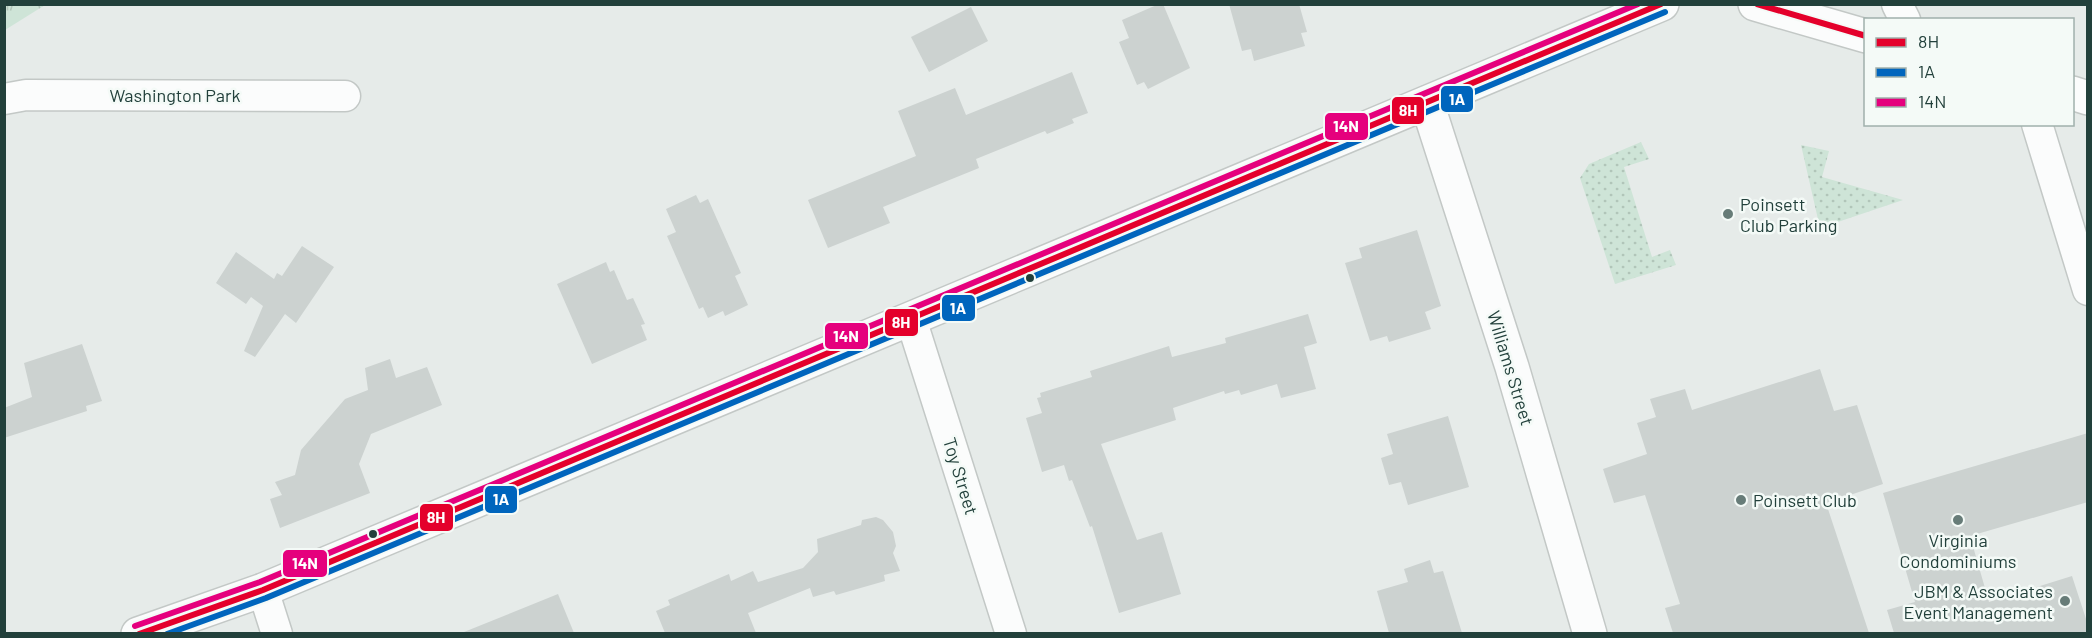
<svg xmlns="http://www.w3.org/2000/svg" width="2092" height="638" font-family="Barlow,sans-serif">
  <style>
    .grass { fill: url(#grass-dots) }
    .park { fill: url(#park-tufts) }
    .building { fill: #ccd2d0 }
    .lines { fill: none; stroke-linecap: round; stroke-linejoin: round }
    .minor-casing { stroke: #c3c8c6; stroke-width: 33 }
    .tertiary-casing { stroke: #c3c8c6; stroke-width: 36 }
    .minor { stroke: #fbfcfc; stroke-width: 30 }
    .tertiary { stroke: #fbfcfc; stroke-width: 33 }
    .bus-1-casing { stroke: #f4faf7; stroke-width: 10 }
    .bus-2-casing { stroke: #f4faf7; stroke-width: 10 }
    .bus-3-casing { stroke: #f4faf7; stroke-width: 10 }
    .bus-1 { stroke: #e4002b; stroke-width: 6 }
    .bus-2 { stroke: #0065bd; stroke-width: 6 }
    .bus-3 { stroke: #e5007d; stroke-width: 6 }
    .poi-dot { fill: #677c78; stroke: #f4faf7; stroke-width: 2 }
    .bus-dot { fill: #22403b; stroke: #f4faf7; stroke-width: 2 }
    .labels { text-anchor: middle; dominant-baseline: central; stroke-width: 5; stroke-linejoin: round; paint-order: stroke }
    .street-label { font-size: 18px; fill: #22403b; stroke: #f4faf7 }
    .poi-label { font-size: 18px; fill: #22403b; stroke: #f4faf7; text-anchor: start }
    .line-badge { stroke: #f4faf7; stroke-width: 2 }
    .badge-label { font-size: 16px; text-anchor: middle; font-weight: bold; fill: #fff }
  </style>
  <defs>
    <pattern id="grass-dots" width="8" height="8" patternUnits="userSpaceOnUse" patternTransform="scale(1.5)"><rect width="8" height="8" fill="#cee4d7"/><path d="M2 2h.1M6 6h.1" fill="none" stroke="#b1c5b9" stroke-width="1.8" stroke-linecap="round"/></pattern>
    <pattern id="park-tufts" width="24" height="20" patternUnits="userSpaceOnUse" patternTransform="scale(1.5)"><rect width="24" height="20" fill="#cee4d7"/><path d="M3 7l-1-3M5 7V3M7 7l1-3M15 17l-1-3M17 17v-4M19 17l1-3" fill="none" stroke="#b1c5b9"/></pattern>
  </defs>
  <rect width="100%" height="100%" fill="#e6ebe9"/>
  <g class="grass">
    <path d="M1641 142 1649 159 1624 167 1652 257 1670 250 1676 265 1615 284 1580 178 1589 164Z"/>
    <path d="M1801 145 1829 151 1822 177 1903 200 1820 228Z"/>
  </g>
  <path class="park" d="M5 4H45V5L5 30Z"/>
  <g class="building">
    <path d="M1159 4H1163L1190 68 1148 89 1144 82 1137 85 1119 42 1129 38 1122 20Z"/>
    <path d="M1229 4H1299L1307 32 1301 33 1305 46 1254 61 1251 49 1242 51Z"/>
    <path d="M971 7 988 41 929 72 911 37Z"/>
    <path d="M1072 72 1088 113 1072 119 1074 123 1047 134 1045 131 976 159 979 168 883 207 890 223 828 248 808 200 916 156 898 111 955 88 966 115Z"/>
    <path d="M696 195 700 203 708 199 741 273 735 276 748 305 725 316 723 311 708 318 703 307 699 309 667 236 676 232 666 209Z"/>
    <path d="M1417 230 1441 306 1425 312 1431 329 1389 342 1387 336 1370 341 1345 263 1362 258 1359 248Z"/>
    <path d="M302 246 334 267 296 323 285 314 255 357 244 351 263 306 251 297 246 304 216 283 236 252 274 279 277 273 282 276Z"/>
    <path d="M606 262 610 272 614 270 627 300 633 298 645 324 641 325 647 340 592 364 557 284Z"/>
    <path d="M1308 314 1317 343 1304 347 1316 389 1281 398 1277 384 1241 395 1239 390 1225 394 1224 391 1173 408 1176 420 1101 444 1137 540 1162 532 1181 594 1119 613 1092 526 1090 527 1072 480 1069 481 1064 465 1042 472 1026 418 1042 413 1037 398 1041 397 1040 393 1092 377 1090 371 1169 346 1172 357 1226 343 1225 338Z"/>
    <path d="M82 344 102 401 86 406 87 411 4 438V408L32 397 24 363Z"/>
    <path d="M390 359 396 378 427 367 442 405 371 434 359 464 370 493 280 528 270 499 282 495 275 482 295 475 301 450 345 399 368 390 365 368Z"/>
    <path d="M1820 369 1834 411 1857 405 1883 484 1826 503 1869 633H1673L1665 608 1680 604 1645 495 1614 503 1603 469 1647 454 1637 423 1656 417 1650 399 1685 389 1692 410Z"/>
    <path d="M1448 416 1469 487 1408 505 1401 482 1389 485 1381 458 1393 454 1387 434Z"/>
    <path d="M2088 433V502L1970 536 1989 602 2072 576 2088 625V633H1894L1887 610 1915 602 1883 493Z"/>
    <path d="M876 517 883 520 893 532 896 546 893 553 900 571 884 575 885 581 836 595 834 591 813 597 810 588 748 613 756 633H665L656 611 670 605 668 600 729 574 731 581 753 571 758 582 803 568 818 552 817 539 861 525 862 520Z"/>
    <path d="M1430 560 1434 573 1443 571 1462 633H1389L1377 591 1408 582 1404 569Z"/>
    <path d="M558 594 574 633H464V632Z"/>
  </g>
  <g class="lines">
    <defs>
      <g id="minor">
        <path d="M1897 4 1905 20"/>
        <path d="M4 99 26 95 345 96"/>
        <path d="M2037 124 2088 290"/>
        <path d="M911 319 1011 634"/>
        <path d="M263 590 277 634"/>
      </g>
      <g id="tertiary">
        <path d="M1755 4 1866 36"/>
        <path d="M2072 93 2088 98"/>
        <path d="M1427 103 1512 367 1590 634"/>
        <path d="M138 634 263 590 1662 4"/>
      </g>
    </defs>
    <use href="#minor" class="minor-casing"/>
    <use href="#tertiary" class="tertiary-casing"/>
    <use href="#minor" class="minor"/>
    <use href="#tertiary" class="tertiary"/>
    <defs>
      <g id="bus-1">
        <path d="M1757 4 1866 36"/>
        <path d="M139 634 263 590 1661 4"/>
      </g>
      <path id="bus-2" d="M167 634 266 598 1665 12"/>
      <path id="bus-3" d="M135 626 260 582 1638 4"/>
    </defs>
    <use href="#bus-1" class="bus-1-casing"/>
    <use href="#bus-2" class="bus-2-casing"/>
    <use href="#bus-3" class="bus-3-casing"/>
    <use href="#bus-1" class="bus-1"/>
    <use href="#bus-2" class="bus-2"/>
    <use href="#bus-3" class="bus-3"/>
  </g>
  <g class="poi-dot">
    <circle cx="1728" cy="214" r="6"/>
    <circle cx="1741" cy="500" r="6"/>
    <circle cx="1958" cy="520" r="6"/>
    <circle cx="2065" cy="601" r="6"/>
  </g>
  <g class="bus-dot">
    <circle cx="1030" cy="278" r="5"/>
    <circle cx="373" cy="534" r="5"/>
  </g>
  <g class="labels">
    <g class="street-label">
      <text x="175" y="95">Washington Park</text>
      <text transform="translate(1511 368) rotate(73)">Williams Street</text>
      <text transform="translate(961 476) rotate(73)">Toy Street</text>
    </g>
    <g class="poi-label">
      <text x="1740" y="204">Poinsett<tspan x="1740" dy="21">Club Parking</tspan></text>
      <text x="1753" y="500">Poinsett Club</text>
      <text x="1958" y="540" text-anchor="middle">Virginia<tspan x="1958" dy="21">Condominiums</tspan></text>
      <text x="2053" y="591" text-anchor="end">JBM &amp; Associates<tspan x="2053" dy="21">Event Management</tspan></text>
    </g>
  </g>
  <g class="line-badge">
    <rect x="1440" y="85" width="34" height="28" rx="6" fill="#0065bd"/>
    <rect x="1391" y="96" width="34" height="29" rx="6" fill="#e4002b"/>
    <rect x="1324" y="112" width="45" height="29" rx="6" fill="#e5007d"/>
    <rect x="941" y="294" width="35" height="28" rx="6" fill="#0065bd"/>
    <rect x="884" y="308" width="35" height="29" rx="6" fill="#e4002b"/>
    <rect x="824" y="322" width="45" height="28" rx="6" fill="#e5007d"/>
    <rect x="484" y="485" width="34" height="29" rx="6" fill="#0065bd"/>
    <rect x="419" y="503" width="35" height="29" rx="6" fill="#e4002b"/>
    <rect x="282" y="549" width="46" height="29" rx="6" fill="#e5007d"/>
  </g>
  <g class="badge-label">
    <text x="1457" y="105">1A</text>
    <text x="1408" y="116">8H</text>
    <text x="1346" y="132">14N</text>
    <text x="958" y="314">1A</text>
    <text x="901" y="328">8H</text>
    <text x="846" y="342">14N</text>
    <text x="501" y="505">1A</text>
    <text x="436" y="523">8H</text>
    <text x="305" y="569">14N</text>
  </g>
  <rect width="2092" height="638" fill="none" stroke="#22403b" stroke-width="12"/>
  <rect x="1864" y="18" width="210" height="108" fill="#f4faf7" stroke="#a0b0ac" stroke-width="1.5"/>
  <rect x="1876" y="38" width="30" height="9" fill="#e4002b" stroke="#a0b0ac" stroke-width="1.5"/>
  <text x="1918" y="48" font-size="18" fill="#22403b">8H</text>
  <rect x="1876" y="68" width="30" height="9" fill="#0065bd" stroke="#a0b0ac" stroke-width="1.5"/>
  <text x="1918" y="78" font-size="18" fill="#22403b">1A</text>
  <rect x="1876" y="98" width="30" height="9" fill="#e5007d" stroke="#a0b0ac" stroke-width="1.5"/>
  <text x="1918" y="108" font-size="18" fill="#22403b">14N</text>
</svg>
